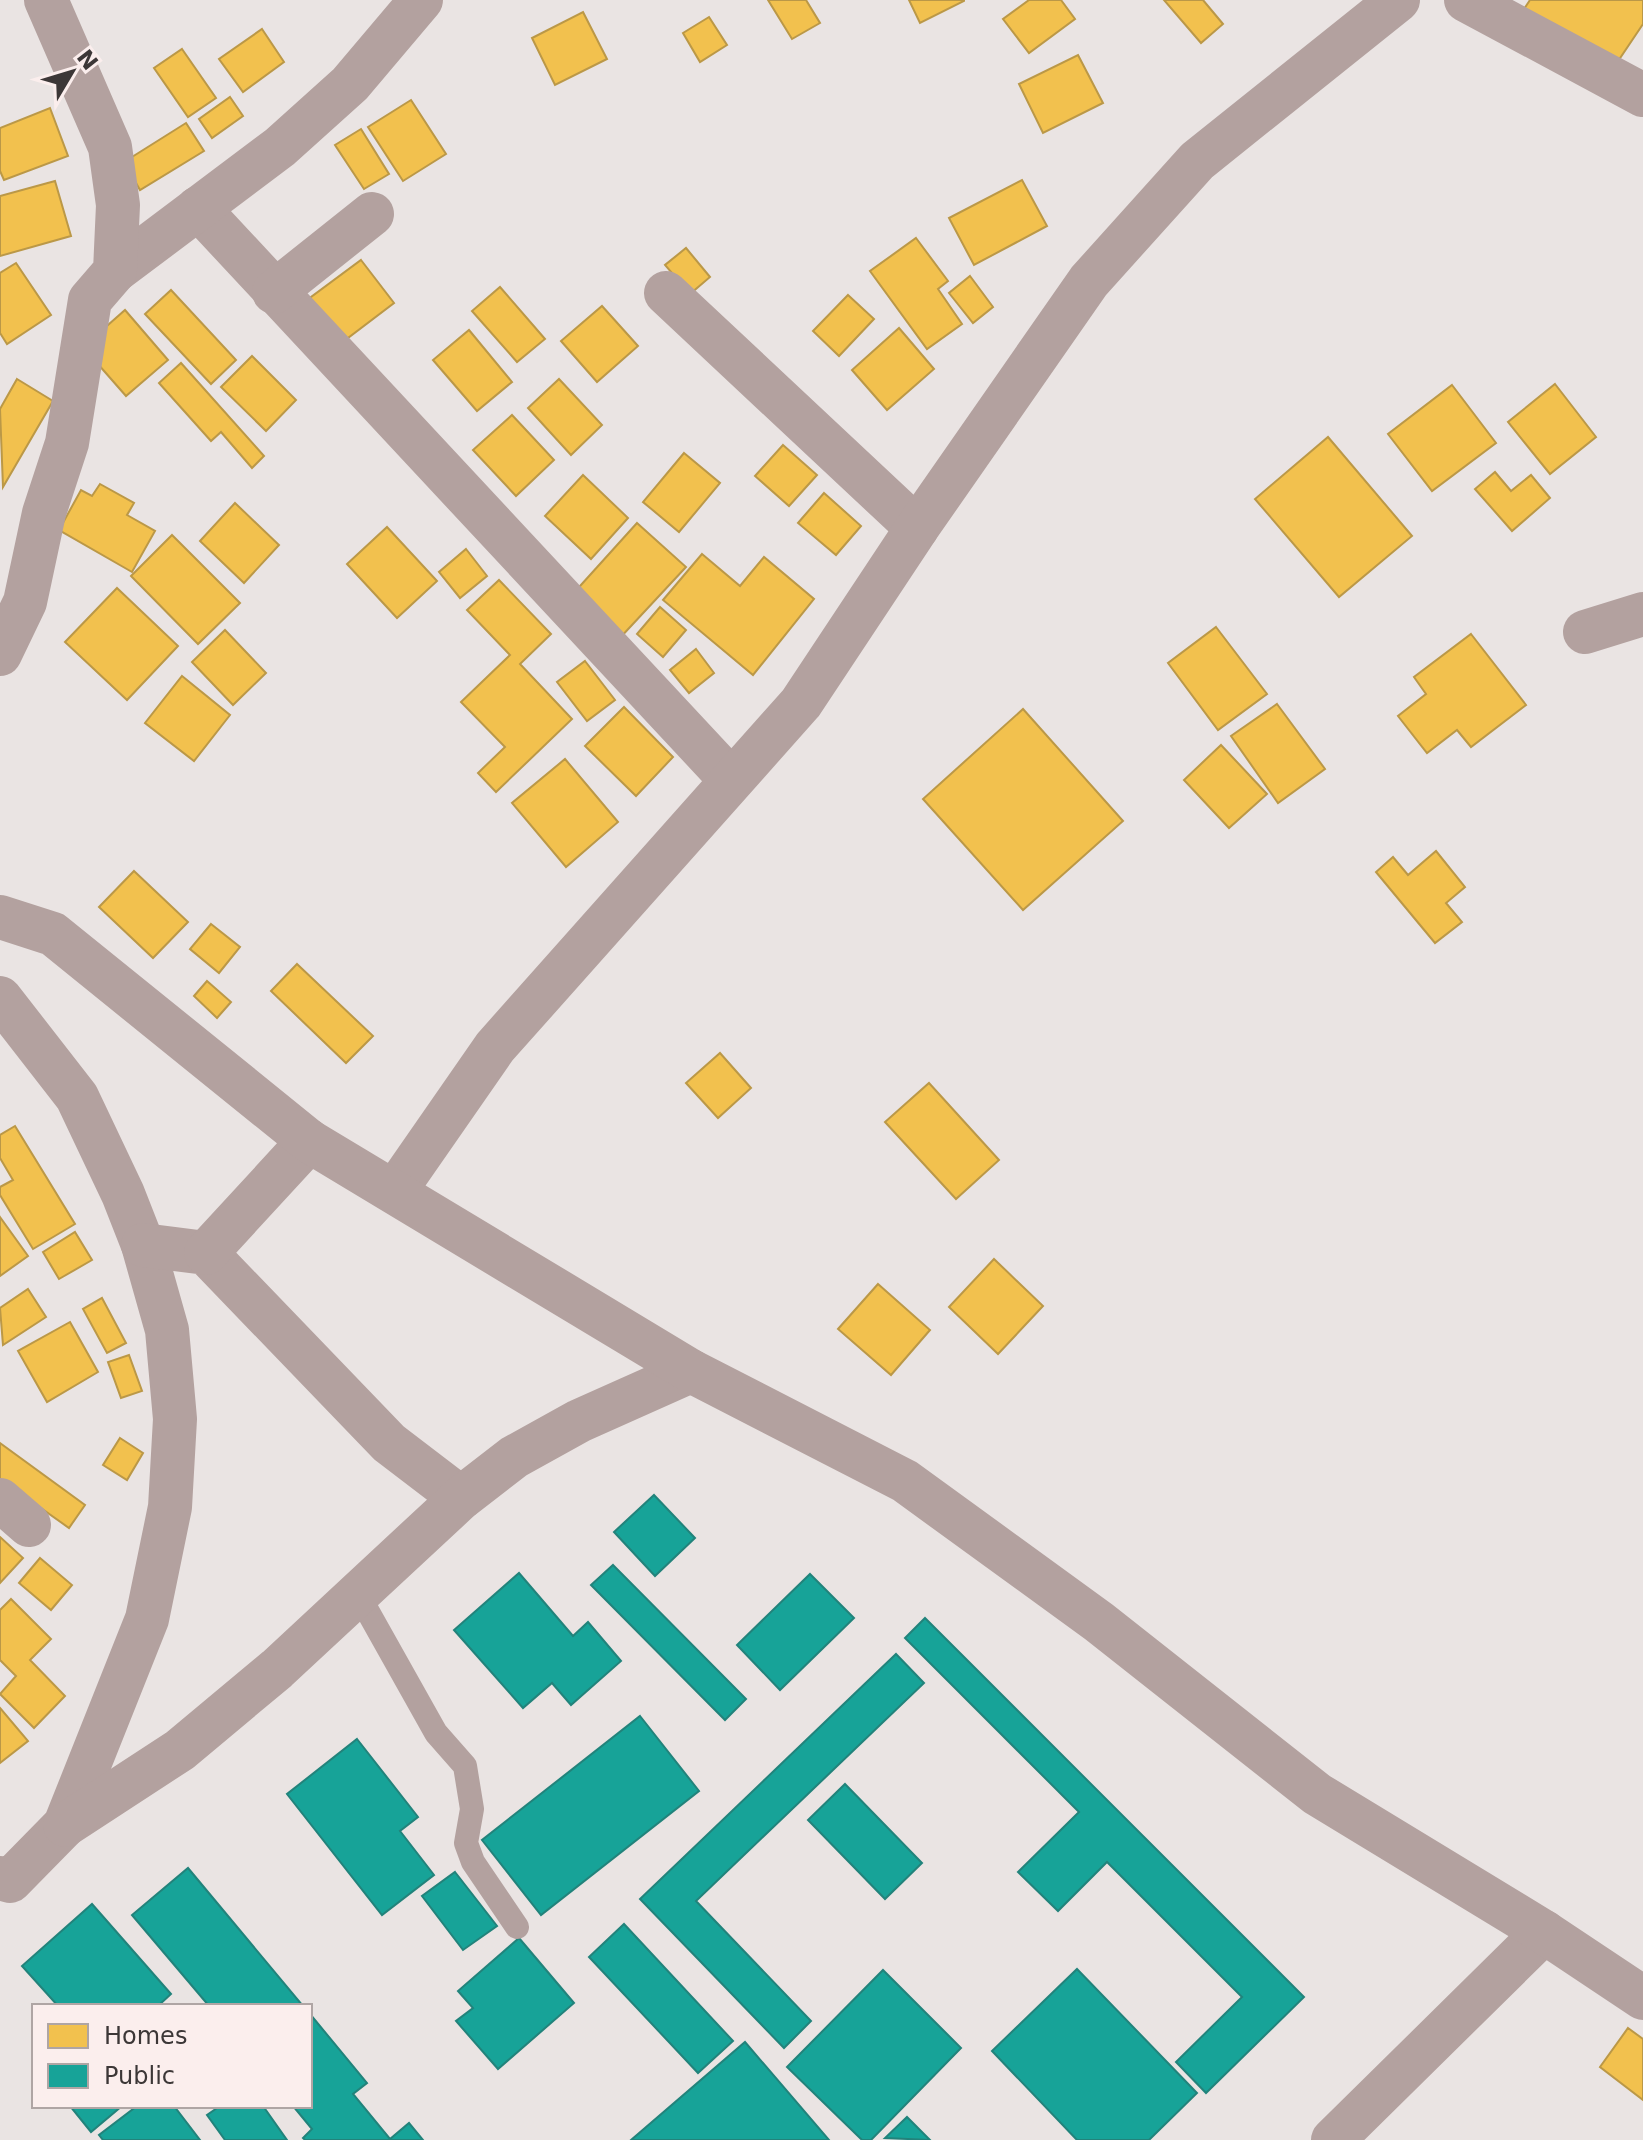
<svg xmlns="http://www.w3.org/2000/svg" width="1643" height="2140" font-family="'DejaVu Sans',sans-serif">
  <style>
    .homes { fill: #f2c14e; stroke: #bb9847; stroke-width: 2 }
    .public { fill: #17a398; stroke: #22837b; stroke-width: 2 }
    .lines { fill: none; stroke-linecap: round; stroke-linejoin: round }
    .service { stroke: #b3a19f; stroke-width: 24 }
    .minor { stroke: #b3a19f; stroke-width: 44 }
    .tertiary { stroke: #b3a19f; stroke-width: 44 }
  </style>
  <rect width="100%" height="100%" fill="#eae4e3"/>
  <g class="homes">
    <path d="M768 0H806L820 23 792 39Z"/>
    <path d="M909 0H964V1L920 23Z"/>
    <path d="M1029 0H1061L1075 19 1029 53 1003 19Z"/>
    <path d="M1164 0H1203L1223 24 1201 43Z"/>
    <path d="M1530 0H1643V24L1610 73 1522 12Z"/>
    <path d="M583 12 607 59 555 85 532 38Z"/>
    <path d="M709 17 727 45 700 62 683 33Z"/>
    <path d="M262 29 284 62 243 92 219 59Z"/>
    <path d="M182 49 216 98 188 117 154 68Z"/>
    <path d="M1078 55 1103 103 1043 133 1019 84Z"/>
    <path d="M230 97 243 116 212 138 199 119Z"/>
    <path d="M411 100 446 154 403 181 368 127Z"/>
    <path d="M50 108 68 156 4 180 0 171V128Z"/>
    <path d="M186 123 204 151 140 190 124 162Z"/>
    <path d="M361 129 389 174 364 189 335 145Z"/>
    <path d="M1022 180 1047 226 974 265 949 218Z"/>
    <path d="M55 181 71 236 0 256V196Z"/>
    <path d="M916 238 948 281 938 289 962 324 927 349 870 271Z"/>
    <path d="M686 248 710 277 690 294 665 265Z"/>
    <path d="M361 260 394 303 340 344 307 300Z"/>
    <path d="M16 263 51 315 7 344 0 333V273Z"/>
    <path d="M970 276 993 307 973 323 949 293Z"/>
    <path d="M500 287 545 339 517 362 472 311Z"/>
    <path d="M171 290 236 360 211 384 145 314Z"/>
    <path d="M848 295 874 319 839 356 813 331Z"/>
    <path d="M602 306 638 346 597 382 561 341Z"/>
    <path d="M125 310 168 360 126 396 83 347Z"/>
    <path d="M899 328 934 369 887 410 852 370Z"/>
    <path d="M469 330 512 382 477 411 433 360Z"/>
    <path d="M252 356 296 400 266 431 221 387Z"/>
    <path d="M181 363 264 456 252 468 221 432 211 441 159 383Z"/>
    <path d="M17 379 53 401 3 487 0 409Z"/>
    <path d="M559 379 602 425 571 455 528 408Z"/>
    <path d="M1555 384 1596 437 1550 474 1508 422Z"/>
    <path d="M1452 385 1496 443 1432 491 1388 434Z"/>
    <path d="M512 415 554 460 516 496 473 450Z"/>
    <path d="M1328 437 1412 536 1339 597 1255 499Z"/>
    <path d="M783 445 817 475 789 506 755 476Z"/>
    <path d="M684 453 720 483 679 532 643 502Z"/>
    <path d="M1495 472 1511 491 1531 475 1550 498 1512 531 1475 489Z"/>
    <path d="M583 475 628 518 591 559 545 516Z"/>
    <path d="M100 484 134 503 127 515 155 531 132 572 59 530 81 490 92 496Z"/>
    <path d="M824 493 861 526 836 555 798 523Z"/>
    <path d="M235 503 279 545 244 583 200 541Z"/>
    <path d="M637 523 686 567 618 640 571 596Z"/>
    <path d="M387 527 437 581 397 618 347 564Z"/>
    <path d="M172 535 240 603 198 644 131 576Z"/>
    <path d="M466 549 487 576 460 598 439 572Z"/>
    <path d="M702 554 740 586 764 557 814 599 753 675 663 600Z"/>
    <path d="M499 580 551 634 520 664 572 719 496 792 478 773 505 747 461 702 510 655 467 610Z"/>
    <path d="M117 588 178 646 127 700 65 642Z"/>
    <path d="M660 607 686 630 663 657 637 634Z"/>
    <path d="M1216 627 1267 694 1218 730 1168 663Z"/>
    <path d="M225 630 266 673 233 705 192 662Z"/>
    <path d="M1471 634 1526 705 1471 747 1457 730 1427 753 1398 716 1426 694 1414 677Z"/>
    <path d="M696 649 714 673 689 693 670 670Z"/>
    <path d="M585 661 615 700 587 721 557 682Z"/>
    <path d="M182 676 230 715 194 761 145 723Z"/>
    <path d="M1277 704 1325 769 1278 803 1231 736Z"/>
    <path d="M624 707 673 757 636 796 585 746Z"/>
    <path d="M1023 709 1123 821 1023 910 923 799Z"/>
    <path d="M1221 745 1267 794 1229 828 1184 780Z"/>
    <path d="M565 759 618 822 566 867 512 803Z"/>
    <path d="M1436 851 1465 887 1446 903 1462 922 1435 943 1376 872 1393 857 1408 875Z"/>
    <path d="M134 871 188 922 153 958 99 907Z"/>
    <path d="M211 924 240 947 219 973 190 949Z"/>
    <path d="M297 964 373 1036 346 1063 271 991Z"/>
    <path d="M207 981 231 1002 217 1018 194 996Z"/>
    <path d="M720 1053 751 1088 718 1118 686 1083Z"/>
    <path d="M929 1083 999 1160 956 1199 885 1122Z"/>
    <path d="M15 1126 75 1224 33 1249 0 1195V1187L13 1180 0 1158V1135Z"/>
    <path d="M0 1217 28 1256 0 1276Z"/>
    <path d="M75 1232 92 1260 59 1279 43 1252Z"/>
    <path d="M994 1259 1043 1306 998 1354 949 1307Z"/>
    <path d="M878 1284 930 1330 891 1375 838 1329Z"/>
    <path d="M28 1289 46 1317 3 1345 0 1308Z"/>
    <path d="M102 1298 126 1343 107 1353 83 1309Z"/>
    <path d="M70 1322 98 1372 47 1402 18 1351Z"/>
    <path d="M129 1355 142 1391 121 1398 108 1362Z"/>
    <path d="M120 1438 143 1453 127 1480 103 1465Z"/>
    <path d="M0 1443 85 1505 69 1528 0 1479Z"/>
    <path d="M0 1537 23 1558 0 1583Z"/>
    <path d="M40 1558 72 1585 51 1610 19 1583Z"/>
    <path d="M11 1599 51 1639 30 1660 65 1696 34 1728 0 1694 16 1676 0 1660V1610Z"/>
    <path d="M0 1708 28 1741 0 1763Z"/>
    <path d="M1628 2028 1643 2039V2100L1600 2067Z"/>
  </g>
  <g class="public">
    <path d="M654 1495 695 1538 655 1576 614 1532Z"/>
    <path d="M613 1565 746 1699 725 1720 591 1585Z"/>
    <path d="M519 1573 573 1636 588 1622 621 1661 571 1705 552 1683 523 1708 454 1630Z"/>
    <path d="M810 1574 854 1618 780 1690 737 1645Z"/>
    <path d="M925 1618 1304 1997 1206 2093 1176 2062 1242 1997 1107 1862 1058 1911 1018 1872 1079 1812 905 1638Z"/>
    <path d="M896 1654 924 1683 696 1901 811 2021 784 2048 640 1899Z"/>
    <path d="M640 1716 699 1791 541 1915 482 1840Z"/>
    <path d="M357 1739 418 1817 400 1831 434 1875 382 1915 287 1794Z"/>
    <path d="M845 1784 922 1863 885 1899 808 1820Z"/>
    <path d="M188 1868 303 2006H209L132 1915Z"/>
    <path d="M455 1872 497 1926 463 1950 422 1896Z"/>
    <path d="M92 1904 171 1994 158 2006H58L22 1966Z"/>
    <path d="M624 1924 733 2041 698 2073 589 1957Z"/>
    <path d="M519 1938 574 2003 498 2069 456 2021 473 2008 458 1991Z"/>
    <path d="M1077 1969 1197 2093 1149 2140H1077L992 2051Z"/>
    <path d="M883 1970 961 2048 871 2140H862L787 2067Z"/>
    <path d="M310 2014 367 2083 353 2094 390 2139 409 2123 423 2140H305L303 2138 312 2129 293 2106H310Z"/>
    <path d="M745 2042 829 2140H631Z"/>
    <path d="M70 2106H122L91 2132Z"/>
    <path d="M137 2106H174L200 2140H103L99 2135Z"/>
    <path d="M220 2106H263L287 2140H225L207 2115Z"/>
    <path d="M907 2117 930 2140 885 2138Z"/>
  </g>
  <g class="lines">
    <path class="service" d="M358 1594 436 1733 465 1766 472 1809 466 1843 473 1862 517 1927"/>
    <g class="minor">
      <path d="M1466 0 1643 95"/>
      <path d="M198 208 731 780"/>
      <path d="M115 271 280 147 350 84 421 0"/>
      <path d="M274 292 372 214"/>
      <path d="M666 293 917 528"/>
      <path d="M1585 632 1643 614"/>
      <path d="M0 654 25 602 44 513 67 443 90 300 115 271 118 205 110 147 46 0"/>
      <path d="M0 998 77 1097 123 1194 143 1245 167 1330 175 1419 170 1507 147 1619 65 1825 10 1881 0 1878"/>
      <path d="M395 1191 495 1047 801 703 917 528 1089 281 1197 161 1398 0"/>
      <path d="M143 1245 206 1253 389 1443 461 1498"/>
      <path d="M206 1253 309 1141"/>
      <path d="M0 1500 29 1525"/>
      <path d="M65 1825 180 1750 277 1669 461 1498 514 1457 579 1421 691 1371"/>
      <path d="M1333 2140 1544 1932"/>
    </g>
    <path class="tertiary" d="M0 917 53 934 309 1141 691 1371 905 1481 1099 1622 1317 1794 1544 1932 1643 1998"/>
  </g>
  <rect x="32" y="2004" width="280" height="104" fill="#fbeeed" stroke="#afa5a4" stroke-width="2"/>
  <rect x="48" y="2024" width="40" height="24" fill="#f2c14e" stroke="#afa5a4" stroke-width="2"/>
  <text x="104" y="2044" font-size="24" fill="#3c3737">Homes</text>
  <rect x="48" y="2064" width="40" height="24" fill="#17a398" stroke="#afa5a4" stroke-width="2"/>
  <text x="104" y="2084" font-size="24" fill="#3c3737">Public</text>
  <g transform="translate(72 72) rotate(52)" stroke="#fbeeed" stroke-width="6" paint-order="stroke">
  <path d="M0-6L14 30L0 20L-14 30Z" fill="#3c3737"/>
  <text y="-12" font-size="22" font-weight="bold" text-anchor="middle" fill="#3c3737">N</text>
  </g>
</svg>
